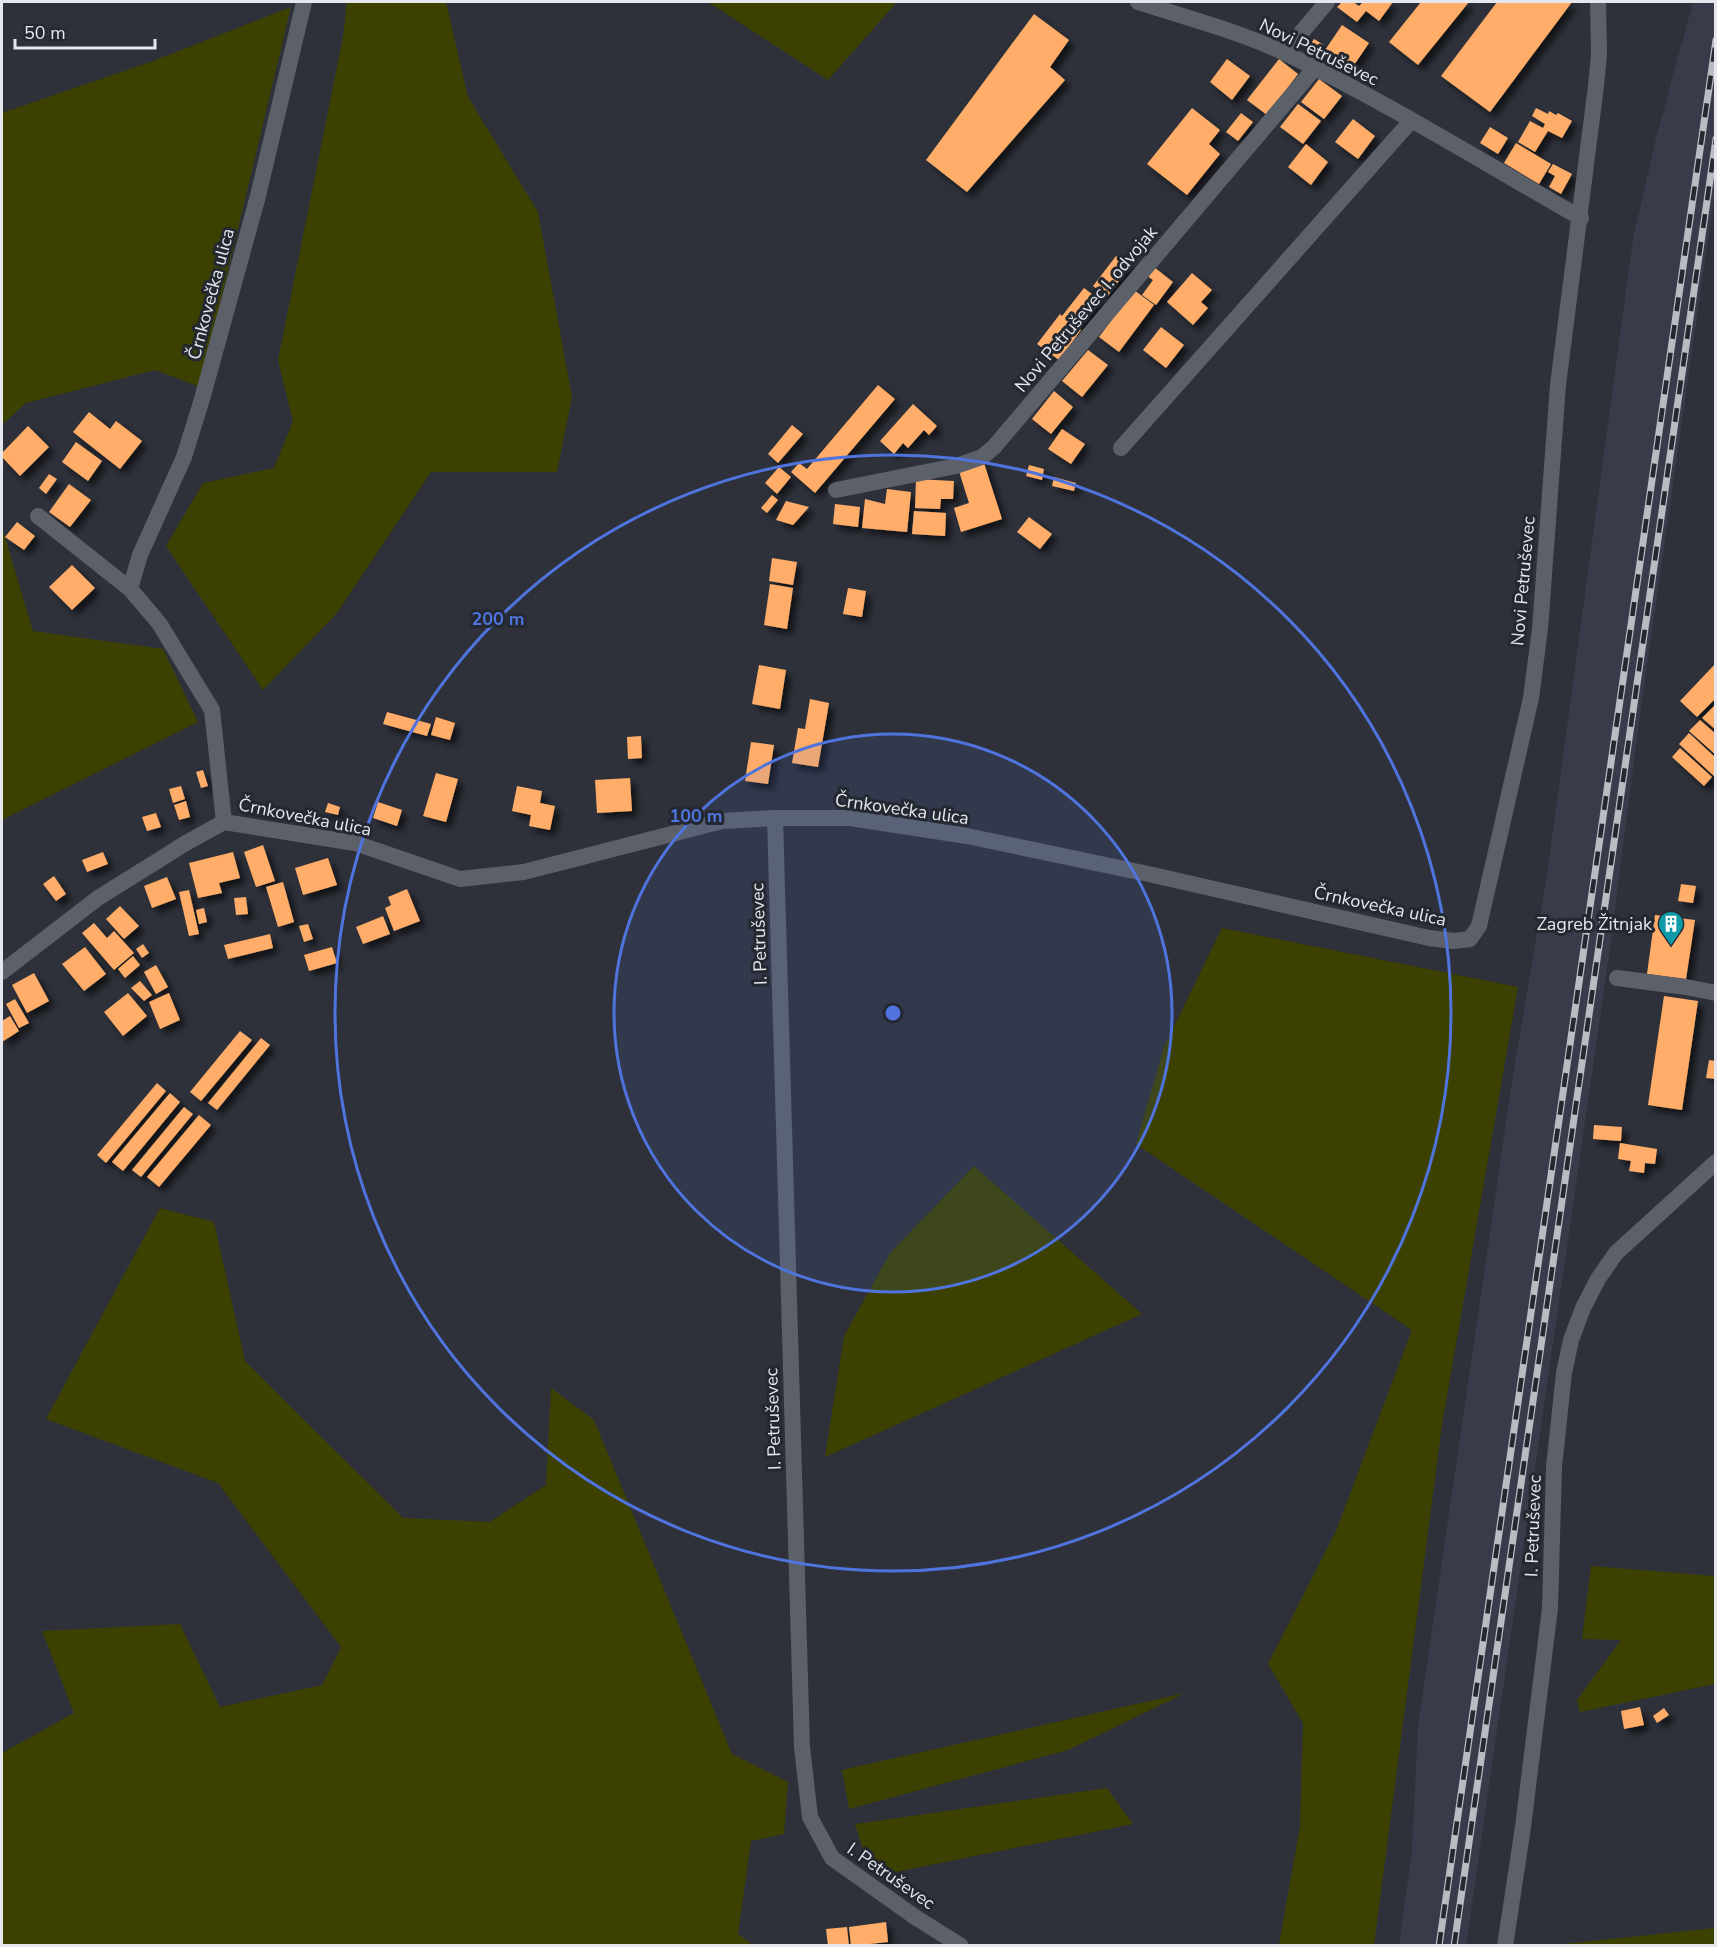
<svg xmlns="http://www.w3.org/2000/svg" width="1717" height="1947" font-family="'Nunito Sans',sans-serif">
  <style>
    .built { fill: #383c4a }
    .green { fill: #3c4101 }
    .building { fill: #ffad68; filter: url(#shadow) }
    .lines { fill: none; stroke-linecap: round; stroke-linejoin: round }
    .minor { stroke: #5c6069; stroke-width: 16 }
    .rail-casing { stroke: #babcc3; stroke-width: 7 }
    .rail { stroke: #242830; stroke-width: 4.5; stroke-dasharray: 14; stroke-linecap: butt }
    .ring { fill: none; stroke: #4f74dd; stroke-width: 3 }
    .labels { text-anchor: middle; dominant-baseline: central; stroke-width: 6; stroke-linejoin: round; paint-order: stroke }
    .street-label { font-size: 18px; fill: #e5e7ed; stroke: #242830 }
    .poi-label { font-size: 18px; fill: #e5e7ed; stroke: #242830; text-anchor: end }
    .centre { fill: #4f74dd; stroke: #242830; stroke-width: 3 }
    .ring-label { font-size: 18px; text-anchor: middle; font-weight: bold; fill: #4f74dd; stroke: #242830; stroke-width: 6; stroke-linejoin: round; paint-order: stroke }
  </style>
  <defs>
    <filter id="shadow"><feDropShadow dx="5.5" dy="5.5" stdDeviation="3" flood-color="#0009"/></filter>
  </defs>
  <rect width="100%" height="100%" fill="#2e313a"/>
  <path class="built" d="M1693 2H1715V191L1639 722 1609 956 1466 1945H1399L1412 1850 1418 1726 1513 1075 1547 875 1633 239 1656 138Z"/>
  <g class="green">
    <path d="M347 2H446L468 97 538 212 572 397 557 472H431L337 613 263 690 166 546 203 483 274 468 293 421 278 360 343 37Z"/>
    <path d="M708 2H897L828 80Z"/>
    <path d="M291 7 200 387 155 370 26 403 2 425V113L153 61Z"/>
    <path d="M2 527 33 631 163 649 198 722 2 820Z"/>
    <path d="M1222 928 1518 987 1442 1425 1374 1945H1279L1300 1826 1303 1723 1268 1664 1336 1531 1412 1330 1136 1144 1164 1047Z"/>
    <path d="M974 1166 1142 1314 825 1457 844 1336 890 1253Z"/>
    <path d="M160 1208 214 1222 245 1361 403 1518 490 1522 546 1485 551 1388 594 1420 732 1754 788 1782 784 1834 751 1841 738 1934 753 1945H2V1753L74 1713 42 1631 180 1624 220 1707 322 1685 341 1647 218 1483 46 1419Z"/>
    <path d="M1591 1566 1715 1576V1684L1580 1712 1577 1700 1621 1640 1582 1639Z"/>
    <path d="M1185 1693 1068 1750 849 1809 842 1770Z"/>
    <path d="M1107 1788 1133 1824 896 1872 864 1852 855 1824Z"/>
    <path d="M1715 1928V1945H1562L1563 1944Z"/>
  </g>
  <g class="building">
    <path d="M1342 2H1353L1359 6 1363 2H1393L1379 21 1366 11 1357 22 1337 7Z"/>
    <path d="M1421 2H1469L1418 65 1389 42Z"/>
    <path d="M1497 2H1572L1490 112 1441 76Z"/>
    <path d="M1034 14 1069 40 1050 67 1065 80 967 192 926 160Z"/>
    <path d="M1342 25 1369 43 1350 71 1323 53Z"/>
    <path d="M1314 39 1324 45 1316 58 1306 51Z"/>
    <path d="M1227 59 1250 76 1232 100 1210 82Z"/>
    <path d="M1279 59 1298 74 1267 115 1247 100Z"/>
    <path d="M1319 79 1342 96 1324 119 1301 102Z"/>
    <path d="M1298 104 1321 121 1303 144 1280 127Z"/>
    <path d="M1192 108 1220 130 1209 144 1220 154 1187 195 1147 164Z"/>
    <path d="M1536 108 1548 114 1549 111 1556 115 1558 113 1572 121 1562 138 1548 131 1535 152 1518 142 1530 121 1543 128 1545 124 1532 116Z"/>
    <path d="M1241 113 1253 122 1238 141 1226 132Z"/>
    <path d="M1353 119 1375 136 1358 159 1335 142Z"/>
    <path d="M1490 127 1508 138 1498 154 1480 143Z"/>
    <path d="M1516 143 1551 164 1539 184 1504 163Z"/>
    <path d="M1306 144 1328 162 1311 185 1288 167Z"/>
    <path d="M1553 164 1572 174 1561 194 1549 187 1555 176 1548 172Z"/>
    <path d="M1116 256 1130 266 1107 297 1093 286Z"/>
    <path d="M1154 267 1173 282 1156 305 1142 295 1153 280 1147 276Z"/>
    <path d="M1192 273 1212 290 1201 302 1208 308 1193 325 1167 302Z"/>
    <path d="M1084 288 1101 301 1079 329 1081 330 1059 360 1037 344 1060 314 1062 316Z"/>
    <path d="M1134 290 1154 305 1119 352 1099 337Z"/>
    <path d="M1161 327 1184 345 1166 368 1143 350Z"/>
    <path d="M1088 350 1108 365 1082 397 1062 381Z"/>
    <path d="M878 385 895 399 815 493 791 472 799 463 807 469Z"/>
    <path d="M1054 391 1073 407 1051 434 1032 419Z"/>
    <path d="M913 404 937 426 929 435 924 430 908 448 903 443 894 454 880 441Z"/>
    <path d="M89 412 110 429 116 421 142 441 120 469 73 432Z"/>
    <path d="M792 425 803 434 778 463 768 454Z"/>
    <path d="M28 426 49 447 20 476 2 457V453Z"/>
    <path d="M1062 429 1085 444 1071 464 1048 449Z"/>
    <path d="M76 442 102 461 88 481 62 462Z"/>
    <path d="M983 460 1002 519 961 532 954 508 969 503 958 468Z"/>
    <path d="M1029 465 1044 469 1042 480 1026 476Z"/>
    <path d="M779 467 791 477 777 494 765 483Z"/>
    <path d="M49 474 57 479 46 494 39 488Z"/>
    <path d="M1054 477 1076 483 1074 491 1052 486Z"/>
    <path d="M916 479 954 481 953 499H941L940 509 915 508Z"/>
    <path d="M69 484 91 500 70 527 49 512Z"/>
    <path d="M887 489 911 492 907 532 862 528 865 499 885 504Z"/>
    <path d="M772 495 778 500 767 513 761 508Z"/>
    <path d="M786 501 809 507 793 525 776 520Z"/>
    <path d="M835 504 860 507 858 527 833 524Z"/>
    <path d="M914 511 946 513 945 536 912 534Z"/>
    <path d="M1029 517 1052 534 1040 549 1017 532Z"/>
    <path d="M17 522 35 536 24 550 5 537Z"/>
    <path d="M772 558 797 562 793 585 769 581Z"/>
    <path d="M72 565 95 588 72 610 49 587Z"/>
    <path d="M770 584 793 588 787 629 764 625Z"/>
    <path d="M848 588 866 591 862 617 843 614Z"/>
    <path d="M1716 663V698L1697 717 1680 701Z"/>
    <path d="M759 665 786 670 780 709 752 704Z"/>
    <path d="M810 699 829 703 818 767 792 763 798 728 805 729Z"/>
    <path d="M1716 704V730L1702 718Z"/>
    <path d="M387 712 431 724 427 736 383 724Z"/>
    <path d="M436 717 455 723 450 740 431 735Z"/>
    <path d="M1700 720 1716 734V755L1689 731Z"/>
    <path d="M1689 733 1716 758 1714 776 1679 744Z"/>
    <path d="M641 736 642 758 628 759 627 737Z"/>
    <path d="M751 742 774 745 768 784 745 781Z"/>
    <path d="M1680 748 1712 777 1704 786 1672 757Z"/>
    <path d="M203 770 208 786 201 788 196 772Z"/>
    <path d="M436 773 458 779 446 822 423 816Z"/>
    <path d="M630 778 632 811 597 813 595 780Z"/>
    <path d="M181 786 185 799 173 803 169 789Z"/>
    <path d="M517 786 542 791 540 803 555 806 550 830 529 826 531 815 512 811Z"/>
    <path d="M186 801 190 817 179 820 174 805Z"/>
    <path d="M378 802 402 810 397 826 373 818Z"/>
    <path d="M328 803 340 807 338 815 325 812Z"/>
    <path d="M156 813 161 827 147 831 142 817Z"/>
    <path d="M263 845 275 881 256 887 244 852Z"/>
    <path d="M103 852 108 864 87 872 82 860Z"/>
    <path d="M233 852 240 878 219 883 222 893 198 898 189 863Z"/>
    <path d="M328 858 337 885 303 895 295 868Z"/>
    <path d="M54 876 66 894 56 901 43 884Z"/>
    <path d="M167 877 176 899 152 908 144 886Z"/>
    <path d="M283 882 294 922 278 927 266 887Z"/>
    <path d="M1681 884 1696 886 1693 903 1678 901Z"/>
    <path d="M407 889 420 921 394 931 385 908 391 905 388 897Z"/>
    <path d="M189 890 199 934 189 936 179 892Z"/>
    <path d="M246 897 248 914 236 915 234 898Z"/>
    <path d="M120 906 139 926 124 939 106 919Z"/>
    <path d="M204 908 207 922 199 924 196 910Z"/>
    <path d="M1655 915 1695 920 1686 979 1647 974Z"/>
    <path d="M383 916 390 934 363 944 356 927Z"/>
    <path d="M94 923 107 938 114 931 134 953 114 970 82 933Z"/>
    <path d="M308 924 313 939 304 942 299 926Z"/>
    <path d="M270 934 273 948 228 959 224 945Z"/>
    <path d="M143 944 149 953 142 958 136 949Z"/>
    <path d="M85 947 106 974 84 991 62 964Z"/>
    <path d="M332 947 337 963 309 971 304 955Z"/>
    <path d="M133 956 140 965 125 978 118 969Z"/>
    <path d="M156 965 168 987 156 994 144 972Z"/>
    <path d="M34 973 49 1001 27 1013 12 985Z"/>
    <path d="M140 981 152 995 144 1001 131 988Z"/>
    <path d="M128 993 147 1016 123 1036 104 1012Z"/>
    <path d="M169 993 180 1020 160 1029 149 1002Z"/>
    <path d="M1664 996 1698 1001 1682 1110 1648 1105Z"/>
    <path d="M15 999 29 1023 19 1028 6 1004Z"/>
    <path d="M10 1016 19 1031 2 1042V1021Z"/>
    <path d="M240 1031 252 1040 201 1101 190 1092Z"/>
    <path d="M261 1038 270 1045 217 1110 208 1103Z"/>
    <path d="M1709 1060 1716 1061V1079L1706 1078Z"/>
    <path d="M157 1083 166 1091 106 1163 97 1155Z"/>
    <path d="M170 1093 180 1102 123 1171 112 1162Z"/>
    <path d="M184 1107 193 1114 141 1177 132 1170Z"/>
    <path d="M199 1115 211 1125 159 1187 147 1177Z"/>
    <path d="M1594 1125 1622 1127 1621 1141 1593 1139Z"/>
    <path d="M1620 1143 1657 1149 1655 1164 1645 1163 1644 1173 1629 1171 1631 1161 1618 1159Z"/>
    <path d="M1640 1707 1644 1725 1624 1729 1621 1711Z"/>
    <path d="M1664 1708 1669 1715 1657 1723 1653 1716Z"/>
    <path d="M886 1922 888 1942 851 1946 849 1927Z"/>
    <path d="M847 1927 849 1946H828L826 1929Z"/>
  </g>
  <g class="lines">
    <g class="minor">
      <path d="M1138 2C1187 18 1238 31 1285 53 1386 102 1483 162 1581 218"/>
      <path d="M1284 53 1327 2"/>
      <path d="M1121 448 1411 121"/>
      <path d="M836 490 956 466 982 457 994 447 1314 69"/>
      <path d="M38 516 130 589"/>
      <path d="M775 818 802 1747 810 1817 832 1858 915 1917 961 1946"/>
      <path d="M224 822 212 710 159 623 130 589 140 555 184 457 202 399 258 196 304 2"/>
      <path d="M2 972 98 898 186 843 224 822 355 843 460 879 524 872 722 821 775 818H850L967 836 1153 875 1429 938 1454 941 1470 939 1479 926 1531 698 1540 629 1558 385 1596 86 1599 55 1598 2"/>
      <path d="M1617 978 1686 987 1716 993"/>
      <path d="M1505 1946 1523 1827 1550 1608 1554 1467 1564 1373 1571 1340 1583 1308 1598 1279 1616 1253 1716 1162"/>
    </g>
    <defs>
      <g id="rail">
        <path d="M1439 1946 1716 40"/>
        <path d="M1454 1946 1716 139"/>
      </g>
    </defs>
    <use href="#rail" class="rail-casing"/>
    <use href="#rail" class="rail"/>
  </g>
  <circle cx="893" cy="1013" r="279" fill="#4f74dd" fill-opacity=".12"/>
  <g class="ring">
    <circle cx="893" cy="1013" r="279"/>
    <circle cx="893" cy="1013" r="558"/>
  </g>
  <defs>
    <symbol id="building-pin" viewBox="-11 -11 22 30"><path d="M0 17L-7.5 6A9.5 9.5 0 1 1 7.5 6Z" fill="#0f9aa8" stroke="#242830"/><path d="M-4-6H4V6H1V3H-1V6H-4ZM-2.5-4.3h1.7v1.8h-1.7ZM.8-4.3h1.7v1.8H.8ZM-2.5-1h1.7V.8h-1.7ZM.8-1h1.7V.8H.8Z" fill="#fff"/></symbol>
  </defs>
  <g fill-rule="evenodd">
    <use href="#building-pin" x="1656" y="909" width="30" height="40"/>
  </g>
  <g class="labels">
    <g class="street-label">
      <text transform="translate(1319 52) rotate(26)">Novi Petruševec</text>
      <text transform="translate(211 294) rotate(-75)">Črnkovečka ulica</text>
      <text transform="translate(1086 309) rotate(-50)">Novi Petruševec I. odvojak</text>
      <text transform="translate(1523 581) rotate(-85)">Novi Petruševec</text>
      <text transform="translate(902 809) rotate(8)">Črnkovečka ulica</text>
      <text transform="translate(305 817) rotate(11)">Črnkovečka ulica</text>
      <text transform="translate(1380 906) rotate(12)">Črnkovečka ulica</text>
      <text transform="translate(759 934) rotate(-92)">I. Petruševec</text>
      <text transform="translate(773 1419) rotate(-92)">I. Petruševec</text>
      <text transform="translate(1533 1526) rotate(-88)">I. Petruševec</text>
      <text transform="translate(891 1876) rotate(35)">I. Petruševec</text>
    </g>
    <g class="poi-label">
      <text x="1652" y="924">Zagreb Žitnjak</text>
    </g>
  </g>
  <circle cx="893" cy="1013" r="9" class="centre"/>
  <g class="ring-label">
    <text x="498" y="625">200 m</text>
    <text x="696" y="822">100 m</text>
  </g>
  <rect width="1717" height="1947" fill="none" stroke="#e5e7ed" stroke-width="6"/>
  <path d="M15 39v9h140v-9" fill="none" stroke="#e5e7ed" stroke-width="3"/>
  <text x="24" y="39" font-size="18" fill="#e5e7ed" stroke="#242830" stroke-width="4.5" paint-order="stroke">50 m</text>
</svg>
